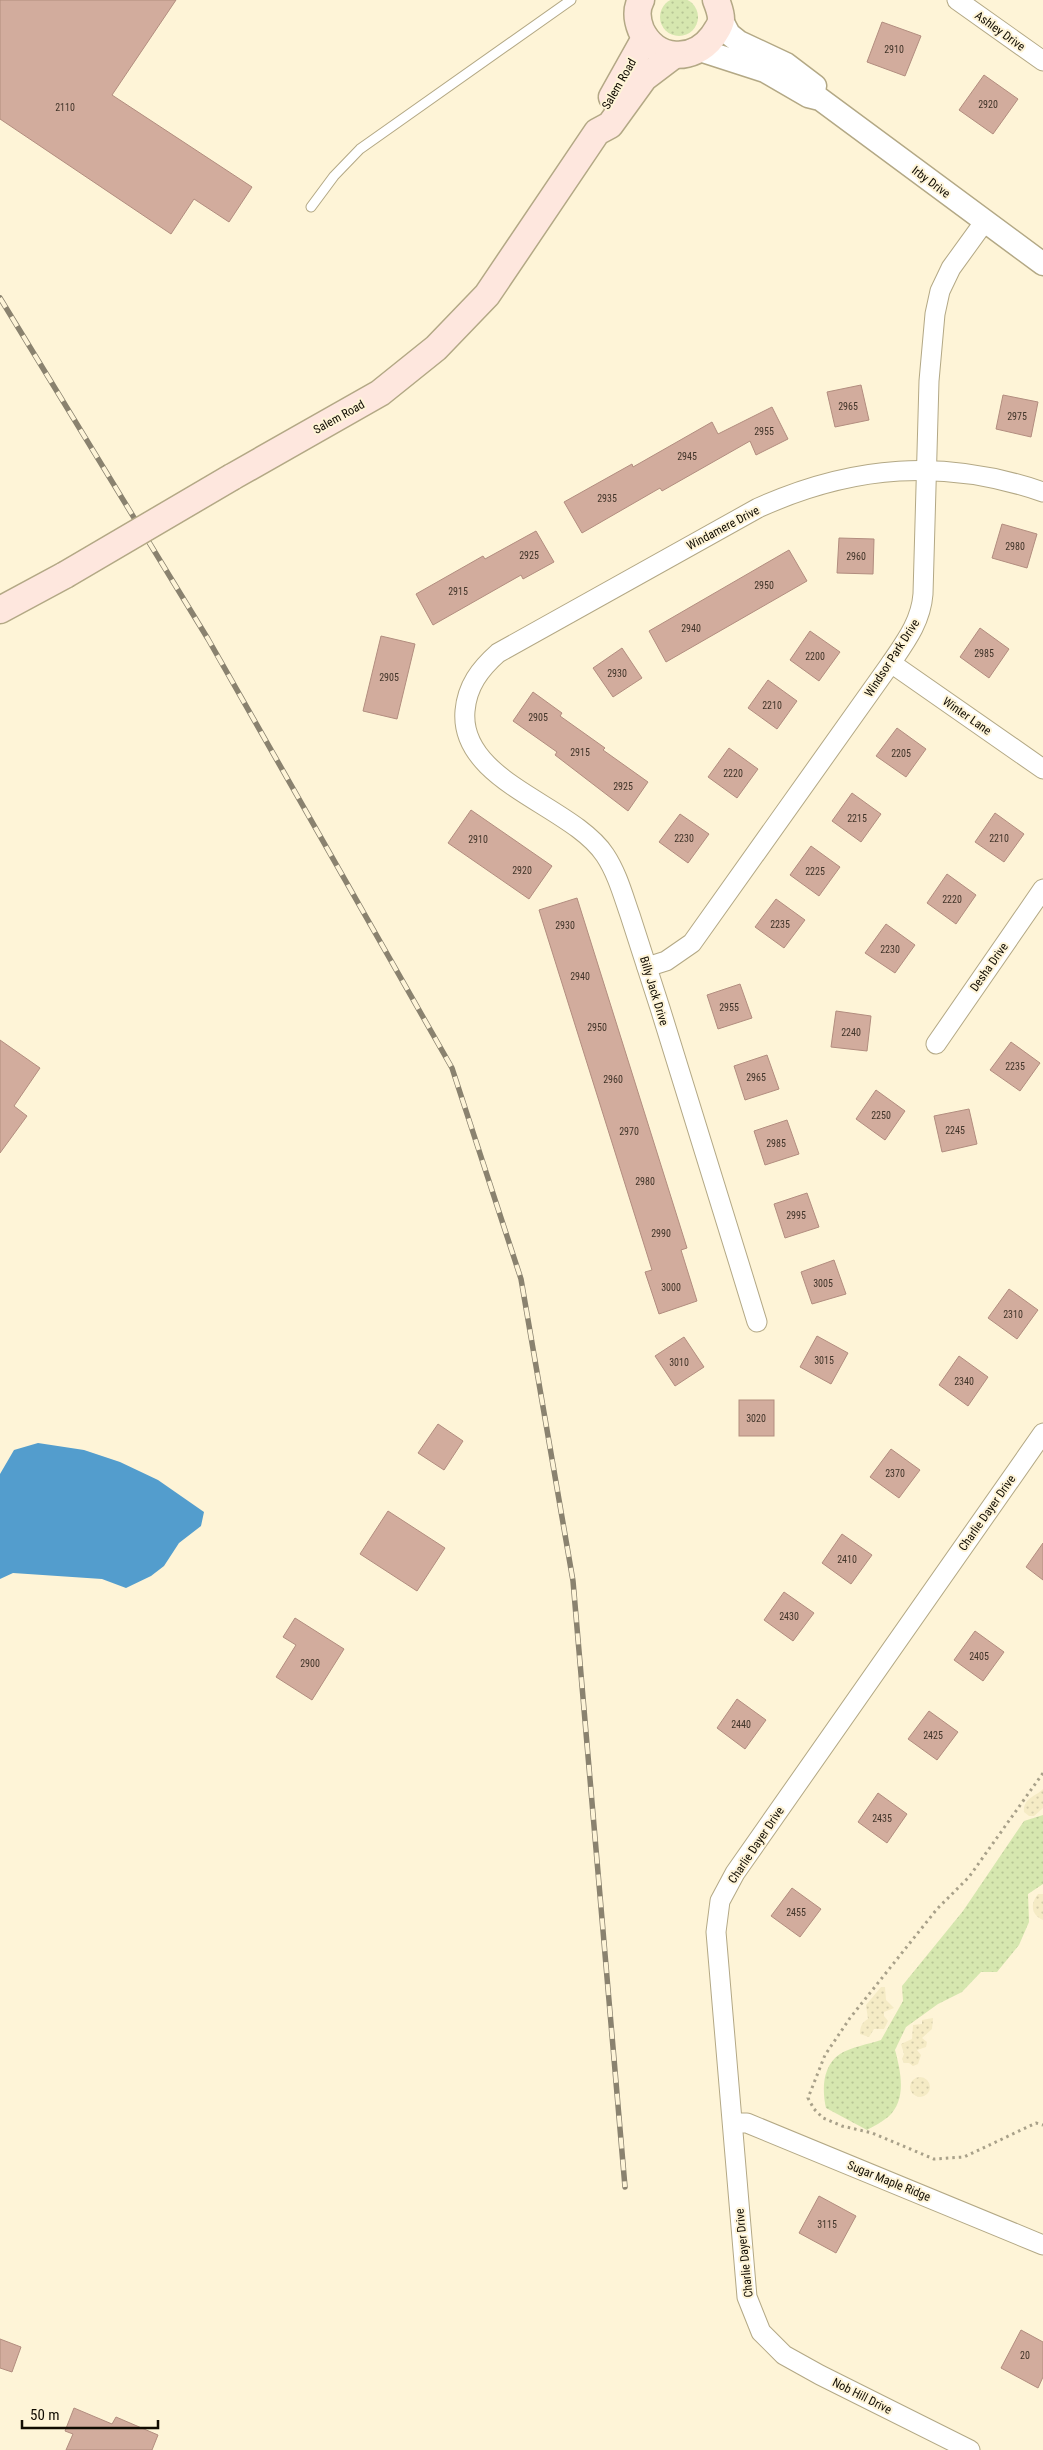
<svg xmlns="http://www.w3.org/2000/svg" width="1043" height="2450" font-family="'Roboto Condensed',sans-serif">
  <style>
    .grass { fill: url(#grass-dots) }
    .sand { fill: url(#sand-dots) }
    .water { fill: #539dcd }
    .building { fill: #d2ac9d; stroke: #b28d7f }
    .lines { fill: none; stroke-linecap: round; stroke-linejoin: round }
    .service-casing { stroke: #b3a885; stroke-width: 11 }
    .minor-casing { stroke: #b3a885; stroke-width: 21 }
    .tertiary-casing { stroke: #b3a885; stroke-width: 25 }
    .secondary-casing { stroke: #b3a885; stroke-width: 29 }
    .path { stroke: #a8a089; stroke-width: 3; stroke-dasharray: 2.5 4; stroke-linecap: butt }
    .service { stroke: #fff; stroke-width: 9 }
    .minor { stroke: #fff; stroke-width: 19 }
    .tertiary { stroke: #fff; stroke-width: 22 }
    .secondary { stroke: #fee7de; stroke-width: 26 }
    .rail-casing { stroke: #8a826f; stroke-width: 5.5 }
    .rail { stroke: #fef4d7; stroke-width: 4; stroke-dasharray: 11; stroke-linecap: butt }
    .secondary-bridge-casing { stroke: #b3a885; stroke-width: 29; stroke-linecap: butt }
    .secondary-bridge { stroke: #fee7de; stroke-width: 26 }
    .labels { text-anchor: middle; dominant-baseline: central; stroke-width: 4; stroke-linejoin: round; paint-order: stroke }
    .number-label { font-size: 10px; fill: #413429 }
    .street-label { font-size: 12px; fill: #110c02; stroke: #fef4d7 }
  </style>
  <defs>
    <pattern id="grass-dots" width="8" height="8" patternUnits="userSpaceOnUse" patternTransform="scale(1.25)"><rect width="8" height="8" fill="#d6e7af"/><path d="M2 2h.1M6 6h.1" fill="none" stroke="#b7c595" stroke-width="1.8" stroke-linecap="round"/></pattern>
    <pattern id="sand-dots" width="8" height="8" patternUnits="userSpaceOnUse" patternTransform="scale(1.25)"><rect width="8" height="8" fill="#f5ebc5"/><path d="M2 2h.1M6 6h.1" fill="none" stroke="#d1c8a8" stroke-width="1.8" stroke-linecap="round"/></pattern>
  </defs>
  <rect width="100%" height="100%" fill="#fef4d7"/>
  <g class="grass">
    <circle cx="679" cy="17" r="19"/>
    <path d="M1043 1815V1884L1028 1894 1029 1922 1019 1945 997 1972H981L962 1992 938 2004 906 2027 895 2050C901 2072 907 2100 888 2117 882 2122 874 2126 867 2130L826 2108C822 2090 822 2066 840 2054 851 2047 869 2044 881 2040L903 2001 902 1986 963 1911 1024 1821Z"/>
  </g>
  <g class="sand">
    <path d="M1043 1789V1808L1034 1816H1029L1024 1812C1023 1798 1035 1797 1043 1789Z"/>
    <path d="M1038 1894H1043V1920C1031 1915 1030 1904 1038 1894Z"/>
    <path d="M881 1987H885L886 2000 894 2008 884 2012V2016L888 2021 884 2029H874L869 2037 860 2034C860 2027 862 2022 868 2019L866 2005Z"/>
    <path d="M933 2018 932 2029 922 2038 927 2042 926 2047 917 2050 921 2055 918 2064 913 2066 909 2063H904L902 2059 904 2054 901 2044 912 2039 913 2025 922 2024V2020Z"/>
    <circle cx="920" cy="2087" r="10"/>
  </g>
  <path class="water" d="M38 1443 84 1450 120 1462 158 1480 204 1512 201 1526 179 1543 164 1566 151 1576 126 1588 102 1579 13 1573 0 1579V1474L14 1450Z"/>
  <g class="building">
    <path d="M0 0H176L112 95 252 187 229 222 194 199 171 234 0 119Z"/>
    <path d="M882 22 921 36 905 76 867 62Z"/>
    <path d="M984 75 1018 99 993 134 959 110Z"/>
    <path d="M861 385 869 420 835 427 827 392Z"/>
    <path d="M1003 395 1038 402 1031 437 996 429Z"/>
    <path d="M772 407 788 439 756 455 750 441 662 491 660 488 582 533 564 502 632 464 633 467 712 422 718 434Z"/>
    <path d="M1002 524 1037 534 1027 568 992 558Z"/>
    <path d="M536 531 554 562 523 579 521 575 433 625 416 594 483 556 485 559Z"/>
    <path d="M839 538 874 539 873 574 837 573Z"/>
    <path d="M789 550 807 581 666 662 649 631Z"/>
    <path d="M980 628 1009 649 989 678 960 657Z"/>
    <path d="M810 631 840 652 819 681 790 660Z"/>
    <path d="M381 636 415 644 397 719 363 711Z"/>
    <path d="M622 648 642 678 613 697 593 668Z"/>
    <path d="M768 680 797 701 777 729 748 708Z"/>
    <path d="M533 692 562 713 560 716 605 748 603 750 648 782 628 811 555 755 557 752 513 721Z"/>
    <path d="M897 728 926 749 906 777 876 756Z"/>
    <path d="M729 748 758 769 737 798 708 777Z"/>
    <path d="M852 793 881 814 861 842 832 821Z"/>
    <path d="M471 810 552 866 529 899 448 843Z"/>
    <path d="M995 813 1024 834 1004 862 975 842Z"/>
    <path d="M680 814 709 834 688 863 659 842Z"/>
    <path d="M811 846 840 867 819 896 790 875Z"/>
    <path d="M947 874 976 895 956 924 927 903Z"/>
    <path d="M577 898 687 1248 681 1250 697 1301 659 1314 645 1272 652 1270 539 910Z"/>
    <path d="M776 899 805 920 784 948 755 927Z"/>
    <path d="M886 924 915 945 895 973 865 953Z"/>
    <path d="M740 984 752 1018 718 1029 707 995Z"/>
    <path d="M836 1011 871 1016 867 1051 831 1047Z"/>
    <path d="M0 1040 40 1068 14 1106 27 1116 0 1153Z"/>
    <path d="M1011 1042 1040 1063 1020 1091 990 1070Z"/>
    <path d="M767 1055 779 1089 745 1100 734 1066Z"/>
    <path d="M876 1090 905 1111 885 1140 856 1119Z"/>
    <path d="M969 1109 977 1144 942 1152 934 1116Z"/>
    <path d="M787 1120 799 1154 765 1165 754 1131Z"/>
    <path d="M807 1193 819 1227 785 1238 774 1204Z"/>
    <path d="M834 1260 846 1294 812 1304 801 1272Z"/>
    <path d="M1009 1289 1038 1310 1017 1339 988 1318Z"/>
    <path d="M817 1336 848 1353 831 1384 800 1367Z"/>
    <path d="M684 1337 704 1367 675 1386 655 1356Z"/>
    <path d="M959 1356 988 1377 968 1406 939 1385Z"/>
    <rect x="739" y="1400" width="35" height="36"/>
    <path d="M438 1424 463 1441 444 1470 418 1453Z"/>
    <path d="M891 1449 920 1470 899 1498 870 1477Z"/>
    <path d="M388 1511 445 1548 417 1591 360 1554Z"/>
    <path d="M842 1534 872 1555 851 1584 822 1563Z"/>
    <path d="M1043 1543V1580L1026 1567Z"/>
    <path d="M784 1592 814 1613 793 1641 764 1620Z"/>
    <path d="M295 1618 344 1649 312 1700 276 1677 296 1645 283 1637Z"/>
    <path d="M975 1631 1004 1652 983 1681 954 1660Z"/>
    <path d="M737 1699 766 1720 745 1749 717 1728Z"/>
    <path d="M929 1711 958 1732 937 1760 908 1739Z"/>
    <path d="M878 1793 907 1814 887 1843 858 1822Z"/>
    <path d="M792 1888 821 1909 800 1937 771 1916Z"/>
    <path d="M819 2196 856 2216 836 2253 799 2233Z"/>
    <path d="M1021 2330 1043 2342V2377L1038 2388 1001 2368Z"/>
    <path d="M0 2339 21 2347 12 2372 0 2368Z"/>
    <path d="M74 2408 112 2424 116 2417 158 2435 152 2450H66L73 2434 65 2431Z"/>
  </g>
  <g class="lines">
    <defs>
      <path id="service" d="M311 207 334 176 360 149 571 0"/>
      <g id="minor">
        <path d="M957 0 1043 61"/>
        <path d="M891 663 1043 769"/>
        <path d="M647 967 666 961 692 943 891 663C906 641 921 621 923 594L929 381 935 314 940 291 951 268 985 221"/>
        <path d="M936 1044 1043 889"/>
        <path d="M757 1322C725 1217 692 1112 660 1008 650 977 640 946 630 915 623 895 617 873 605 855 572 805 459 782 465 711 467 686 480 669 498 653L758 508C853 465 944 458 1043 492"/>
        <path d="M733 2123H747L1043 2245"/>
        <path d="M970 2450 820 2375 784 2355 761 2332 747 2297 716 1932 720 1901 735 1873 1043 1433"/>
      </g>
      <g id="tertiary">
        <path d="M721 19 729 34 739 42 786 64 815 86"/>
        <path d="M700 50 765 71 808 96 820 99 1043 264"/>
      </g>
      <g id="secondary">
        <path d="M641 0C636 9 637 20 641 30 656 61 693 63 713 36 716 31 721 25 721 19 721 13 718 5 716 0"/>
        <path d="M612 97 645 38"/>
        <path d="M232 477 380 393 436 348 487 295 597 132 610 125 644 78 673 56"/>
        <path d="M0 610 65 575"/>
      </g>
    </defs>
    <use href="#service" class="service-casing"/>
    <use href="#minor" class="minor-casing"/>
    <use href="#tertiary" class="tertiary-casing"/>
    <use href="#secondary" class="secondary-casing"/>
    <path class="path" d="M1043 1773 969 1877 937 1909 850 2018 825 2055 808 2098 814 2109 823 2118 842 2126 872 2133 934 2159 964 2157 1036 2123 1043 2125"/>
    <use href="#service" class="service"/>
    <use href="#minor" class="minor"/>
    <use href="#tertiary" class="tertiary"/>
    <use href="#secondary" class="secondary"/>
    <defs>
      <path id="rail" d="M0 298 208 639 452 1068 521 1279 573 1581 625 2187"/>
    </defs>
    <use href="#rail" class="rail-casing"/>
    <use href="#rail" class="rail"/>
    <defs>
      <path id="secondary-bridge" d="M65 575 232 477"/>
    </defs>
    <use href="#secondary-bridge" class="secondary-bridge-casing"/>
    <use href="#secondary-bridge" class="secondary-bridge"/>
  </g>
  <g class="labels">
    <g class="number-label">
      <text x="894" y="49">2910</text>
      <text x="988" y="104">2920</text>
      <text x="65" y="107">2110</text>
      <text x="848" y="406">2965</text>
      <text x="1017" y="416">2975</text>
      <text x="764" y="431">2955</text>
      <text x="687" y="456">2945</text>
      <text x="607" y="498">2935</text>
      <text x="1015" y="546">2980</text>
      <text x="529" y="555">2925</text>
      <text x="856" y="556">2960</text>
      <text x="764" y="585">2950</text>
      <text x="458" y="591">2915</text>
      <text x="691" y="628">2940</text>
      <text x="984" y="653">2985</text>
      <text x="815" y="656">2200</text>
      <text x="617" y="673">2930</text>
      <text x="389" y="677">2905</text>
      <text x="772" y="705">2210</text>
      <text x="538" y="717">2905</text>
      <text x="580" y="752">2915</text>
      <text x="901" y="753">2205</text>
      <text x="733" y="773">2220</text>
      <text x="623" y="786">2925</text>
      <text x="857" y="818">2215</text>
      <text x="684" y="838">2230</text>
      <text x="999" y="838">2210</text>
      <text x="478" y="839">2910</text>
      <text x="522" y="870">2920</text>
      <text x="815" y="871">2225</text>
      <text x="952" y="899">2220</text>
      <text x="780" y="924">2235</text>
      <text x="565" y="925">2930</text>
      <text x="890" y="949">2230</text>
      <text x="580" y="976">2940</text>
      <text x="729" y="1007">2955</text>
      <text x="597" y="1027">2950</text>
      <text x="851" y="1032">2240</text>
      <text x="1015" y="1066">2235</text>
      <text x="756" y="1077">2965</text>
      <text x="613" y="1079">2960</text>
      <text x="881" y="1115">2250</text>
      <text x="955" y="1130">2245</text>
      <text x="629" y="1131">2970</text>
      <text x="776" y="1143">2985</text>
      <text x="645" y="1181">2980</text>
      <text x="796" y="1215">2995</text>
      <text x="661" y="1233">2990</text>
      <text x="823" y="1283">3005</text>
      <text x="671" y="1287">3000</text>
      <text x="1013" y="1314">2310</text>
      <text x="824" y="1360">3015</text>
      <text x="679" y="1362">3010</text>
      <text x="964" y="1381">2340</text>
      <text x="756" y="1418">3020</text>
      <text x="895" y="1473">2370</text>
      <text x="847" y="1559">2410</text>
      <text x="789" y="1616">2430</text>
      <text x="979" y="1656">2405</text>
      <text x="310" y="1663">2900</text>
      <text x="741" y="1724">2440</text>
      <text x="933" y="1735">2425</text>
      <text x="882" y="1818">2435</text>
      <text x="796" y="1912">2455</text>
      <text x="827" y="2224">3115</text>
      <text x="1025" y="2355">20</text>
    </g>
    <g class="street-label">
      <text transform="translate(1000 31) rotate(36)">Ashley Drive</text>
      <text transform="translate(619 84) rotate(-60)">Salem Road</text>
      <text transform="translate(931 182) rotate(37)">Irby Drive</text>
      <text transform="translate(339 417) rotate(-29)">Salem Road</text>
      <text transform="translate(723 528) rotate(-28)">Windamere Drive</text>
      <text transform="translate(892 658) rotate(-57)">Windsor Park Drive</text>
      <text transform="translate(967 716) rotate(35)">Winter Lane</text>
      <text transform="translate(989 967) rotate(-55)">Desha Drive</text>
      <text transform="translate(654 991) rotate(73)">Billy Jack Drive</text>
      <text transform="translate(987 1513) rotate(-55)">Charlie Dayer Drive</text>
      <text transform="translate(756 1845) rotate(-56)">Charlie Dayer Drive</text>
      <text transform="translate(889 2181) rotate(22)">Sugar Maple Ridge</text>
      <text transform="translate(744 2253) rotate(-96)">Charlie Dayer Drive</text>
      <text transform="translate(862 2396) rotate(27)">Nob Hill Drive</text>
    </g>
  </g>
  <path d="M22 2420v8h136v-8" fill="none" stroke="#110c02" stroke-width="2.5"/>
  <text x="30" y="2420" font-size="15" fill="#110c02" stroke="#fef4d7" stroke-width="4" paint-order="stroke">50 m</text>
</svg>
